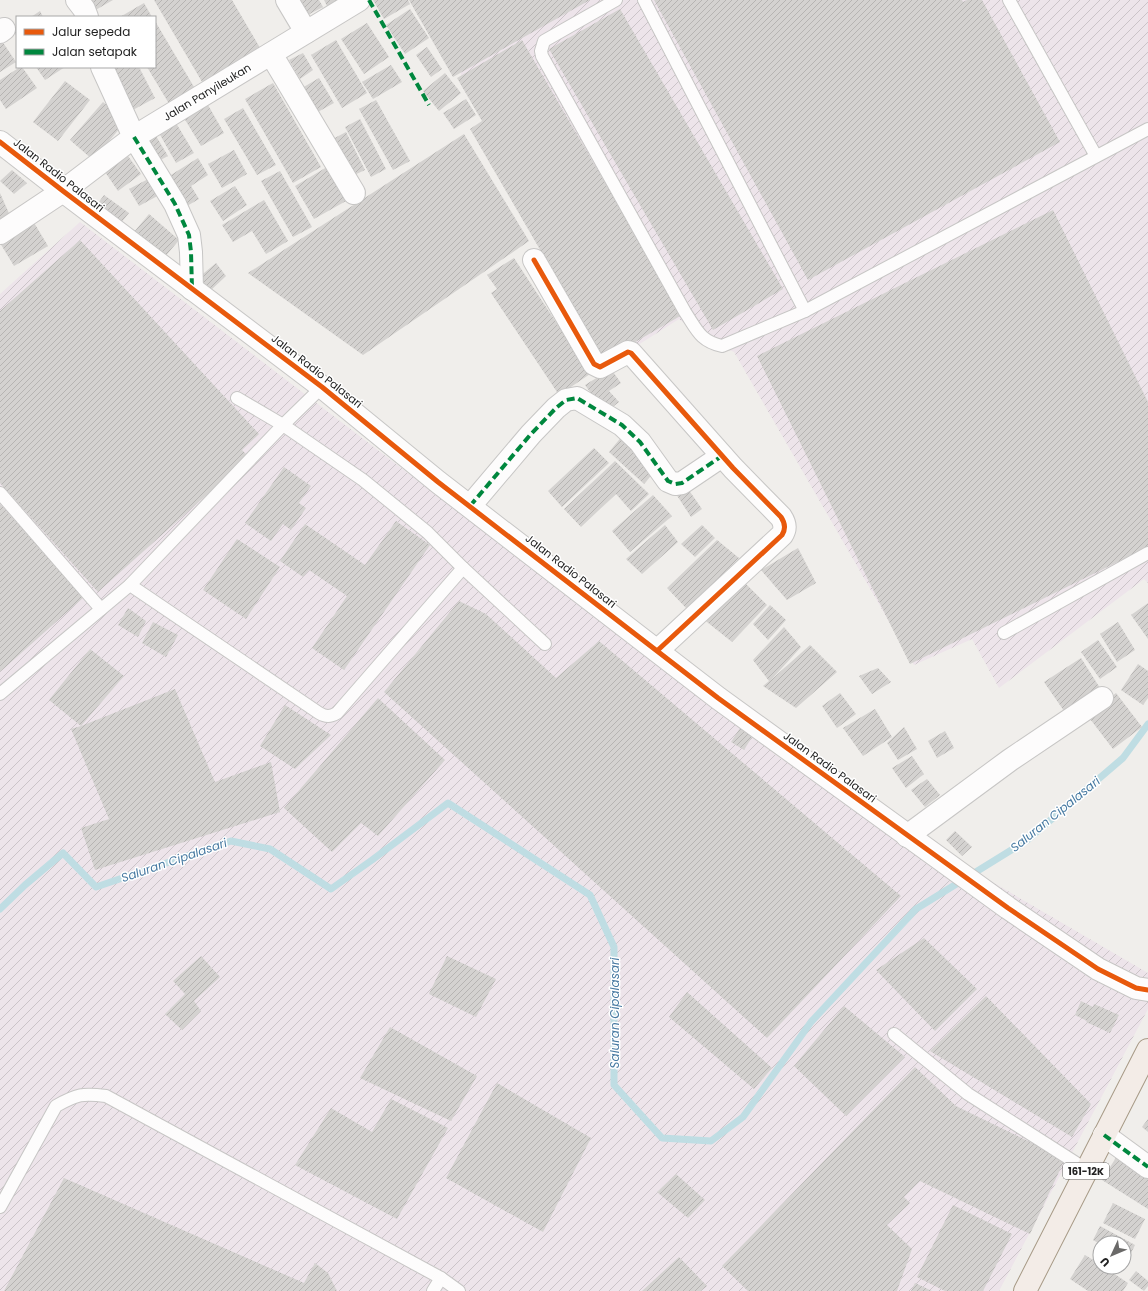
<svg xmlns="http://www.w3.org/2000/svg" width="1148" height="1291" font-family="Poppins,sans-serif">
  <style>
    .industrial { fill: url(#industrial-furrows) }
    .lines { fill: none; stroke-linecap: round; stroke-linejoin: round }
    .stream { stroke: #bfdde3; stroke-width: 7 }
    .building { fill: url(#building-hatch) }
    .lane-casing { stroke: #c7c6c5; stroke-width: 14 }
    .street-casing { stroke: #c7c6c5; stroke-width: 24 }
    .primary-casing { stroke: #a79a86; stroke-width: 24 }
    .lane { stroke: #fdfcfc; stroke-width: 12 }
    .street { stroke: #fdfcfc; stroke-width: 22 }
    .primary { stroke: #f3ece7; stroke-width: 22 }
    .quiet { stroke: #00873e; stroke-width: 4; stroke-dasharray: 8 4; stroke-linecap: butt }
    .cycleway-casing { stroke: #fff; stroke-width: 8 }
    .cycleway { stroke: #e8590c; stroke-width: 5 }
    .labels { text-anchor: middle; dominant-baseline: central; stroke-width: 3; stroke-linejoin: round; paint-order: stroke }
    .shield { fill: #fff; stroke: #646464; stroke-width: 1 }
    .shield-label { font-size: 10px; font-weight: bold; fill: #222 }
    .street-label { font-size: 11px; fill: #222; stroke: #fff }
    .water-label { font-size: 12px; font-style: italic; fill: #477aa2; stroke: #fff }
  </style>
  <defs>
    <pattern id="industrial-furrows" width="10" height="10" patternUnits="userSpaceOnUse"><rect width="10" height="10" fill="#ede4ea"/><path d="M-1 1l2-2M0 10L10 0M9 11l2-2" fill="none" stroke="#cbc3c8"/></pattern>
    <pattern id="building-hatch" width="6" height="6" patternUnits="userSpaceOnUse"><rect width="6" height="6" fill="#d4d2d0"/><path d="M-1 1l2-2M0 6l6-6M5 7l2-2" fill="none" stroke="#b6b4b2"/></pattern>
  </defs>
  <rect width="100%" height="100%" fill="#f0eeeb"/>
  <g class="industrial">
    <path d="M424 0H1148V583L1144 579 999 688 972 639 914 665 734 352 705 340 679 319 605 366Z"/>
    <path d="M80 222 780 758 1148 973V1009L999 1291H0V294Z"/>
  </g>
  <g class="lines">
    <path class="stream" d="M0 909 25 885 63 853 96 887 231 841 270 849 331 889 372 860 448 803 590 895 614 947V1085L662 1138 711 1141 743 1117 811 1022 916 909 1026 841 1123 758 1148 724"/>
  </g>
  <g class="building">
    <path d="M85 0H113L92 12Z"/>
    <path d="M154 0H232L263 53 205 87Z"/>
    <path d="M293 0H319L323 7 302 18Z"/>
    <path d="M324 0H344L328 8Z"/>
    <path d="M373 0H408L410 4 384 19Z"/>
    <path d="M409 0H590L453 77Z"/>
    <path d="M654 0H962L963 2 967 0H982L1060 142 808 280Z"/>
    <path d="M144 3 152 17H120Z"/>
    <path d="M410 9 429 38 405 54 386 25Z"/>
    <path d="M620 9 783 289 713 330 549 49Z"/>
    <path d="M40 11 43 17H31Z"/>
    <path d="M155 21 197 92 171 107 147 67H155Z"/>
    <path d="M367 23 389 57 364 74 341 39Z"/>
    <path d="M17 26V37L12 29Z"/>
    <path d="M0 38 16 62 0 72Z"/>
    <path d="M336 40 367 93 342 108 311 55Z"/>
    <path d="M522 40 682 315 604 360 470 129 482 121 457 78Z"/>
    <path d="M427 47 442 69 431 77 416 55Z"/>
    <path d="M303 53 313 70 300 79 289 60Z"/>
    <path d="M391 65 402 82 373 99 362 82Z"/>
    <path d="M20 67H22L37 88 6 109 0 100V80Z"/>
    <path d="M36 67H65L45 80Z"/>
    <path d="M112 67H139L155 98 131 111Z"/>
    <path d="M445 73 461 93 439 111 423 91Z"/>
    <path d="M319 78 334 103 316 113 302 88Z"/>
    <path d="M65 81 90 100 58 141 33 122Z"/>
    <path d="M273 83 321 167 293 183 245 99Z"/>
    <path d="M466 99 476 115 454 129 443 113Z"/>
    <path d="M376 100 410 161 393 170 359 109Z"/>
    <path d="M103 102 126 121 93 160 70 140Z"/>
    <path d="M208 105 224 133 201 146 184 118Z"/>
    <path d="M243 108 276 165 257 175 224 119Z"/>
    <path d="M360 119 386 169 371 177 345 127Z"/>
    <path d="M176 123 194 153 176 163 159 133Z"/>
    <path d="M346 132 365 170 350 177 331 140Z"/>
    <path d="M464 134 529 241 363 355 248 273Z"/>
    <path d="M156 136 168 156 153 164 142 144Z"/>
    <path d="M234 150 247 174 222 188 208 164Z"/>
    <path d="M128 156 141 174 118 191 105 172Z"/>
    <path d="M198 158 208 175 191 186 199 199 180 210 163 180Z"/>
    <path d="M327 167 346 201 314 219 295 186Z"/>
    <path d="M12 170 27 183 14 194 0 181Z"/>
    <path d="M280 171 312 227 293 237 261 181Z"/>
    <path d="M154 176 163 193 139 206 129 189Z"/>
    <path d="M235 186 247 205 223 221 210 201Z"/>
    <path d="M0 193 12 220 0 226Z"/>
    <path d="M104 195 129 213 120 224 96 206Z"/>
    <path d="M264 200 288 241 266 254 252 231 233 242 222 225Z"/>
    <path d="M1053 210 1148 402V547L910 664 757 356Z"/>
    <path d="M149 214 179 240 164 258 134 232Z"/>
    <path d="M33 221 48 246 14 266 0 243Z"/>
    <path d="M80 240 259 434 242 450 249 457 98 592 0 483V311Z"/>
    <path d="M514 258 590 374 559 395 491 293 497 289 487 275Z"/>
    <path d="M216 263 226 276 210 291 198 278Z"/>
    <path d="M611 369 621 383 609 391 619 402 605 413 585 385Z"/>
    <path d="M623 435 655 471 644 484 609 452Z"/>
    <path d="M594 448 609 463 562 507 548 491Z"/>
    <path d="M615 461 649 494 631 511 616 494 581 527 564 509Z"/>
    <path d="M284 467 311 486 299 503 306 508 291 530 283 524 271 541 245 523Z"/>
    <path d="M686 486 702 509 691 517 674 491Z"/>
    <path d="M653 495 672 516 630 552 612 531Z"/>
    <path d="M0 504 84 597 0 672Z"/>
    <path d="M396 521 430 545 344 670 312 648 347 596 309 570 303 577 280 561 305 524 365 565Z"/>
    <path d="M665 525 678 542 642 574 626 559Z"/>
    <path d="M702 525 715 538 695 557 681 544Z"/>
    <path d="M237 539 280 567 246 619 203 590Z"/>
    <path d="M717 540 739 558 687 609 667 588Z"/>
    <path d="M798 548 816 583 787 600 761 570Z"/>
    <path d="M744 582 767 605 732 642 702 618Z"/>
    <path d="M459 601 486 614 556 678 599 641 901 896 767 1038 384 692Z"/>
    <path d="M1148 603V639L1131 615Z"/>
    <path d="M770 605 786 620 768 640 753 624Z"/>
    <path d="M128 608 146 621 138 637 118 625Z"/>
    <path d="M153 622 178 635 166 657 142 643Z"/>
    <path d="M1118 622 1135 650 1117 662 1100 634Z"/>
    <path d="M784 627 801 647 771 680 810 645 837 672 796 708 763 686 769 681 753 660Z"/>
    <path d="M1098 640 1117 667 1100 679 1081 652Z"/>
    <path d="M90 649 124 676 81 726 175 689 215 782 271 762 280 812 95 870 81 828 109 819 71 729 81 726 49 700Z"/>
    <path d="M1081 658 1100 688 1064 711 1044 682Z"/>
    <path d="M1138 664 1148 671V698L1143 705 1121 690Z"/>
    <path d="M878 668 891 682 872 694 859 676Z"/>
    <path d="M840 693 856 714 837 728 822 706Z"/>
    <path d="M1116 693 1142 727 1113 749 1087 715Z"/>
    <path d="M378 698 445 760 378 836 361 823 332 852 284 808Z"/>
    <path d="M285 705 331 735 295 769 260 746Z"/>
    <path d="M875 709 892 737 863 756 843 728Z"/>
    <path d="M904 727 917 749 898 760 887 743Z"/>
    <path d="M740 728 752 737 744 750 731 742Z"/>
    <path d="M945 731 954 748 937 758 928 741Z"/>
    <path d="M912 756 924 774 906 788 892 768Z"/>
    <path d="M927 779 940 795 925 807 911 790Z"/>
    <path d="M955 831 972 847 962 856 946 840Z"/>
    <path d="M924 938 977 989 935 1031 876 970Z"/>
    <path d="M201 956 220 977 194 1001 201 1011 182 1030 165 1014 185 994 173 981Z"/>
    <path d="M447 956 496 979 476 1017 429 994Z"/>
    <path d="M687 992 772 1068 754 1089 669 1017Z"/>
    <path d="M986 996 1091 1104 1072 1137 930 1051Z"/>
    <path d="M1081 1001 1093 1007 1094 1004 1119 1015 1110 1033 1086 1022 1087 1021 1075 1015Z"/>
    <path d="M844 1006 905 1057 846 1116 794 1066Z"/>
    <path d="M390 1027 477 1076 451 1121 360 1078Z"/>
    <path d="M915 1067 956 1106 1065 1159 1030 1234 920 1181 904 1197 910 1203 887 1225 912 1249 897 1291H748L722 1266Z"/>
    <path d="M497 1083 591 1138 543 1232 446 1178Z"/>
    <path d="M391 1099 448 1128 397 1219 295 1165 331 1108 372 1132Z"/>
    <path d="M1148 1119V1132L1142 1127Z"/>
    <path d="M1117 1156 1148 1175V1209L1102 1180Z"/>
    <path d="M676 1174 705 1200 688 1218 657 1192Z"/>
    <path d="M64 1178 304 1283 315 1263 328 1273 337 1291H4Z"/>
    <path d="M1113 1203 1145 1219 1135 1239 1103 1223Z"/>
    <path d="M953 1205 1012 1234 983 1291H945L917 1277Z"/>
    <path d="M1100 1226 1135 1245 1128 1259 1124 1257V1243H1100V1244L1093 1240Z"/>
    <path d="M1085 1255 1100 1264V1267H1104L1128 1283 1123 1291H1088L1070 1279Z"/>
    <path d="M679 1257 707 1286 701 1291H642Z"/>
    <path d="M1136 1271 1148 1281V1286L1144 1291 1129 1280Z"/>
    <path d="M915 1283 932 1291H911Z"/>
  </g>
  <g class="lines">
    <defs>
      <g id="lane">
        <path d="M616 0 544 41 541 51 542 56 685 312C697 330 700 341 722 346L805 311 1148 129"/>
        <path d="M644 0 805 311"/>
        <path d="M1009 0 1096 156"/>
        <path d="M237 398 283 425 363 480 427 532 463 568 545 644"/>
        <path d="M0 493 101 609"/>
        <path d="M130 585 283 425 322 387"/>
        <path d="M1004 633 1148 553"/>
        <path d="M0 694 130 585 319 713C326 717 330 717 337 713L463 568"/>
        <path d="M894 1034 968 1094 1087 1170"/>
        <path d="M0 1207 56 1106C77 1094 83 1093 106 1096L441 1278 459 1291"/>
        <path d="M433 1291 441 1278"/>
      </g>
      <g id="street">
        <path d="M77 0 84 9 87 17"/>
        <path d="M287 0 306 32"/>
        <path d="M0 32 4 29"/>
        <path d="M271 54 354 193"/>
        <path d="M102 67 134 137 175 204 189 235 191 252 192 289"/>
        <path d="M0 142 63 191 322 387 438 482 718 698 1008 908 1098 969 1136 988 1148 990"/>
        <path d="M0 233 63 191 134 137 359 0"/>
        <path d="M534 260 594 364 600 367 628 352 631 353 733 468 781 517C785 523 786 529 782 535L658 650"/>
        <path d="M470 506 531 434 556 408 566 400 577 398 622 425 640 442 668 481 675 484 682 483 722 456"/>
        <path d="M907 836 1010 760 1102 698"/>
        <path d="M1104 1135 1148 1167"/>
      </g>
      <path id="primary" d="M1025 1291 1148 1050"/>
    </defs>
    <use href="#lane" class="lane-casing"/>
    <use href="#street" class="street-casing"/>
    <use href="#primary" class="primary-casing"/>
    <use href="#lane" class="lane"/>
    <use href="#street" class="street"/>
    <use href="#primary" class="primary"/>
    <g class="quiet">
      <path d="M369 0 429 105"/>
      <path d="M134 137 175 204 189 235 191 252 192 289"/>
      <path d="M470 506 531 434 556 408 566 400 577 398 622 425 640 442 668 481 675 484 682 483 722 456"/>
      <path d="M1104 1135 1148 1167"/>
    </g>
    <defs>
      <g id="cycleway">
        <path d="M0 142 63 191 322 387 438 482 718 698 1008 908 1098 969 1136 988 1148 990"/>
        <path d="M534 260 594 364 600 367 628 352 631 353 733 468 781 517C785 523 786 529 782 535L658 650"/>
      </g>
    </defs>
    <use href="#cycleway" class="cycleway-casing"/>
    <use href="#cycleway" class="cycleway"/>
  </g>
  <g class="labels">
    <rect class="shield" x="1063" y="1163" width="46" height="16" rx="3"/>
    <g class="shield-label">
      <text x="1086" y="1171">161-12K</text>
    </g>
    <g class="street-label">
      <text transform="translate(207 92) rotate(-31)">Jalan Panyileukan</text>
      <text transform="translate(59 175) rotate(38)">Jalan Radio Palasari</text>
      <text transform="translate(317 371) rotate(38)">Jalan Radio Palasari</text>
      <text transform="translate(571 571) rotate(38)">Jalan Radio Palasari</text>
      <text transform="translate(830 767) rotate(36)">Jalan Radio Palasari</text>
    </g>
    <g class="water-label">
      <text transform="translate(1055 814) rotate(-39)">Saluran Cipalasari</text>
      <text transform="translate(174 860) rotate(-19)">Saluran Cipalasari</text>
      <text transform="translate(614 1013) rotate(-90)">Saluran Cipalasari</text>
    </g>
  </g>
  <rect x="16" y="16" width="140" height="52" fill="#ffffff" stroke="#a7a7a7"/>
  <rect x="24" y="29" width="20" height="6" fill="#e8590c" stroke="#a7a7a7"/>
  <text x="52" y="36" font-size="12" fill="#222222">Jalur sepeda</text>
  <rect x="24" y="49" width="20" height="6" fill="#00873e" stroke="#a7a7a7"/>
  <text x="52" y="56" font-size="12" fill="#222222">Jalan setapak</text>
  <g transform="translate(1112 1255) rotate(226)"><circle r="19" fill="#ffffff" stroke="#a7a7a7"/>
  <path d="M0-3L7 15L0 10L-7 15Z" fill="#6a6968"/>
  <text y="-6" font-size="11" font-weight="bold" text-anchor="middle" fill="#222222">U</text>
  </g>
</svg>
